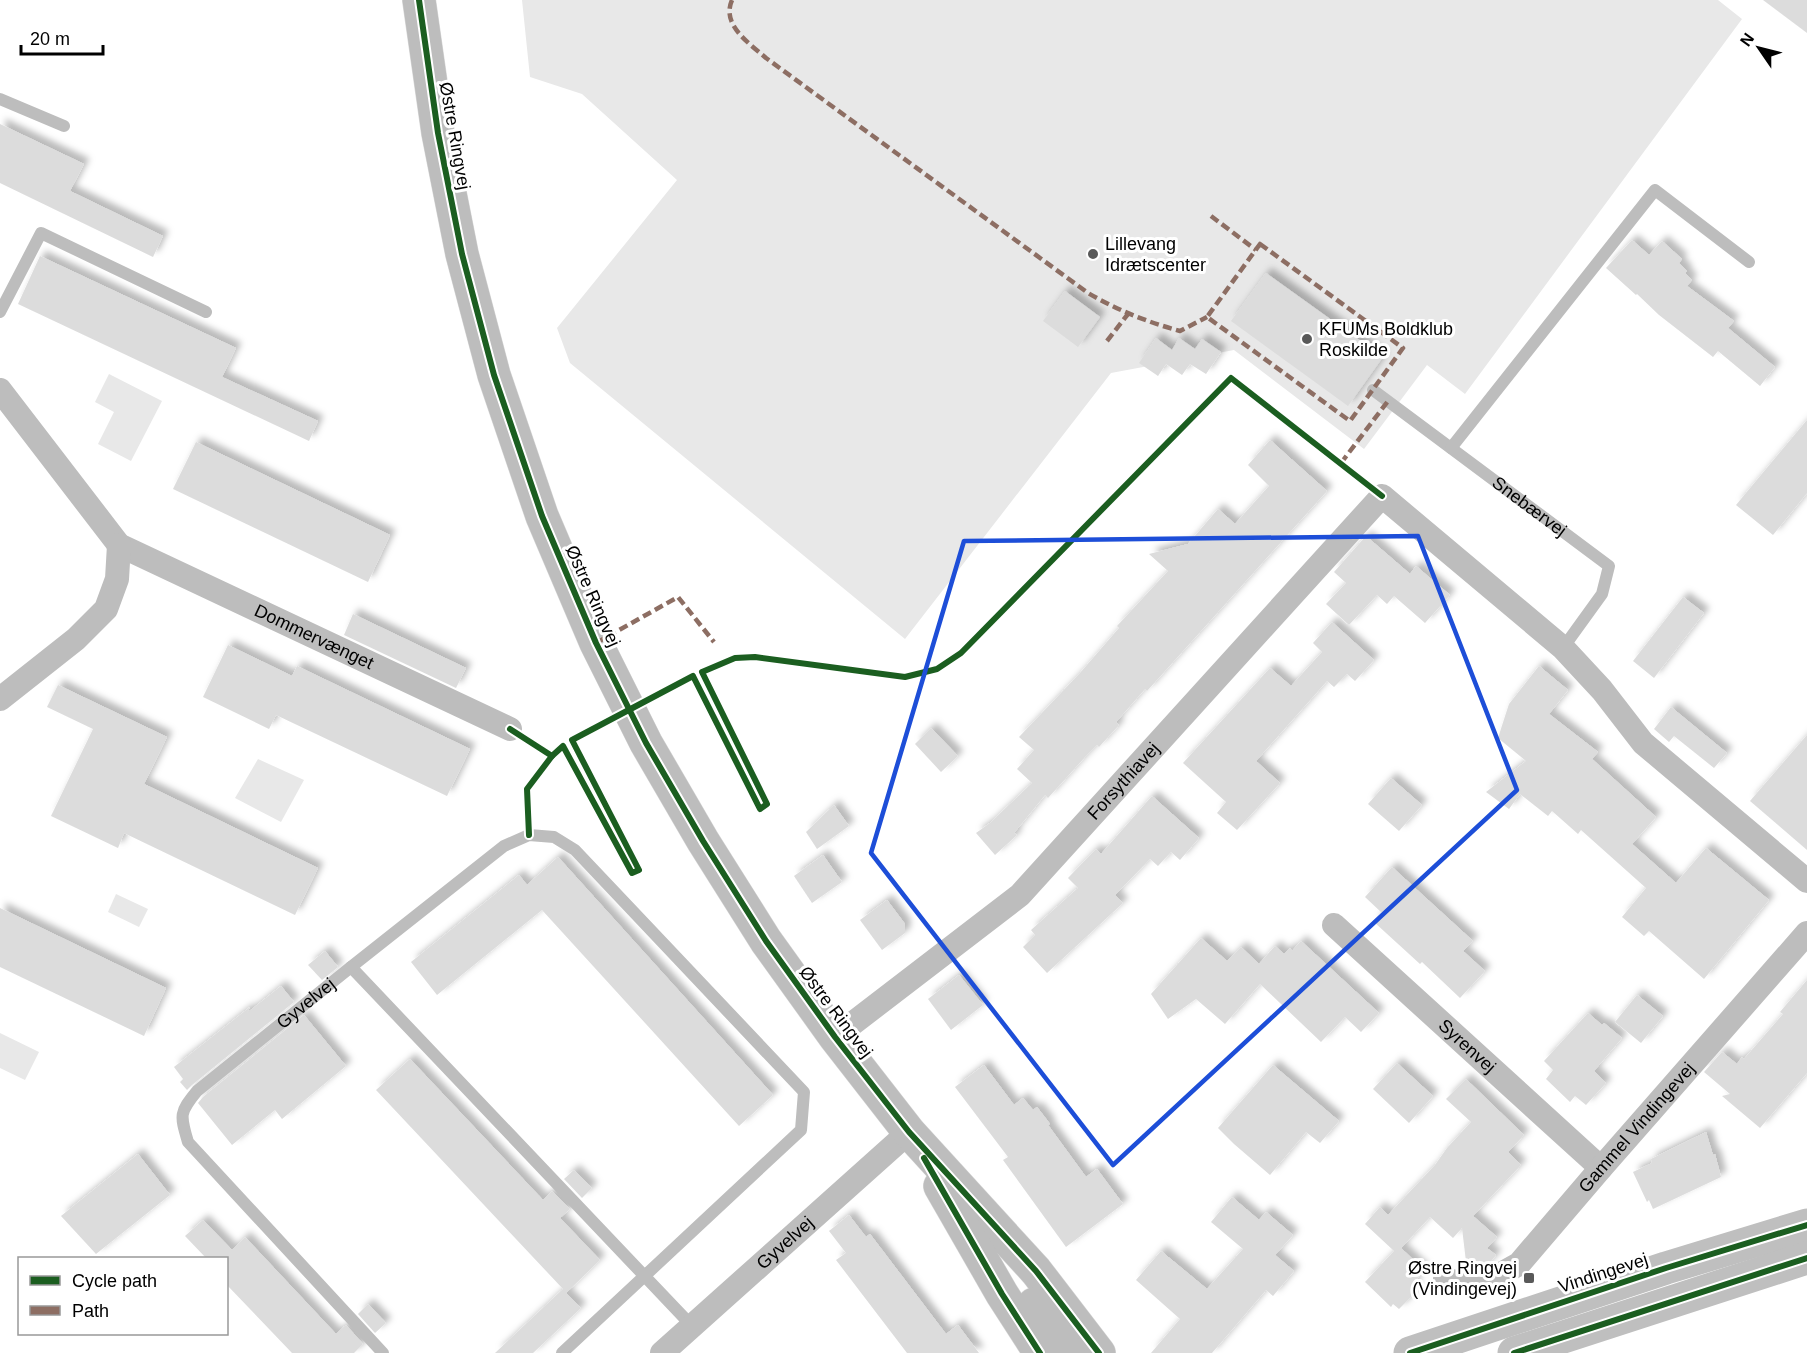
<svg xmlns="http://www.w3.org/2000/svg" width="1807" height="1353" font-family="Arial,sans-serif">
  <style>
    .green { fill: #e8e8e8 }
    .building { fill: #dcdcdc; filter: url(#shadow) }
    .lines { fill: none; stroke-linecap: round; stroke-linejoin: round }
    .primary-casing { stroke: #dbdbdb; stroke-width: 34 }
    .lane { stroke: #bdbdbd; stroke-width: 12 }
    .street { stroke: #bdbdbd; stroke-width: 24 }
    .secondary { stroke: #bfbfbf; stroke-width: 33 }
    .primary { stroke: #bdbdbd; stroke-width: 33 }
    .quiet { stroke: #8d6e63; stroke-width: 4.5; stroke-dasharray: 9 4.5; stroke-linecap: butt }
    .cycleway-casing { stroke: #fff; stroke-width: 10 }
    .cycleway { stroke: #1b5e20; stroke-width: 6 }
    .marked { fill: none; stroke: #1d4ed8; stroke-width: 4.5; stroke-linejoin: round }
    .poi-dot { fill: #595959; stroke: #fff; stroke-width: 2 }
    .labels { text-anchor: middle; dominant-baseline: central; stroke-width: 6; stroke-linejoin: round; paint-order: stroke }
    .street-label { font-size: 18px; fill: #000; stroke: #fff }
    .poi-label { font-size: 18px; fill: #000; stroke: #fff; text-anchor: start }
  </style>
  <defs>
    <filter id="shadow"><feDropShadow dx="5.5" dy="-5.5" stdDeviation="3" flood-color="#0004"/></filter>
  </defs>
  <rect width="100%" height="100%" fill="#fff"/>
  <g class="green">
    <path d="M522 0H1718L1742 19 1465 394 1427 365 1364 449 1234 350 1111 373 905 639 570 363 557 328 677 180 582 94 530 77Z"/>
    <path d="M109 374 162 401 131 461 98 444 114 412 95 402Z"/>
    <path d="M258 759 304 780 281 822 235 798Z"/>
    <path d="M116 894 148 909 139 927 108 912Z"/>
    <path d="M0 1033 39 1052 25 1080 0 1068Z"/>
  </g>
  <g class="building">
    <path d="M1763 0H1807V33Z"/>
    <path d="M0 124 84 164 70 191 163 236 153 257 0 183Z"/>
    <path d="M1632 240 1649 255 1662 241 1682 259 1679 263 1687 271 1685 273 1692 280 1687 286 1734 321 1728 328 1775 367 1760 386 1718 351 1713 357 1659 315 1637 294 1636 295 1606 268Z"/>
    <path d="M40 256 236 348 222 377 318 421 309 441 18 304Z"/>
    <path d="M1266 273 1383 357 1348 406 1231 321Z"/>
    <path d="M1065 291 1100 317 1078 347 1043 321Z"/>
    <path d="M1156 338 1172 350 1179 338 1195 349 1202 339 1221 352 1206 374 1190 364 1182 375 1166 364 1158 376 1139 363Z"/>
    <path d="M1807 420V493L1773 535 1736 505Z"/>
    <path d="M1270 440 1327 491 1147 691 1145 689 1116 722 1119 725 1099 747 1097 745 1085 757 1048 798 1045 795 1014 833 1017 835 995 855 976 833 990 823 1032 783 1017 769 1034 750 1019 737 1080 673 1119 628 1117 626 1168 571 1149 554 1188 544 1218 509 1235 524 1269 486 1248 465Z"/>
    <path d="M196 442 390 535 368 582 173 489Z"/>
    <path d="M1366 536 1410 574 1416 566 1450 595 1425 623 1394 596 1387 604 1377 595 1349 625 1326 604 1346 583 1334 572Z"/>
    <path d="M1683 597 1704 613 1654 678 1633 661Z"/>
    <path d="M353 614 466 668 456 688 344 635Z"/>
    <path d="M1332 622 1374 660 1355 681 1347 674 1334 687 1327 681 1256 761 1280 783 1237 830 1217 813 1226 802 1183 763 1270 668 1291 686 1322 652 1313 643Z"/>
    <path d="M228 645 292 676 297 666 470 749 447 796 276 715 269 729 203 697Z"/>
    <path d="M1539 666 1568 690 1549 714 1598 752 1592 759 1656 817 1632 844 1676 883 1706 848 1769 900 1704 979 1649 931 1644 936 1622 917 1646 888 1581 830 1578 834 1552 811 1548 816 1520 794 1509 809 1486 792 1526 761 1498 738 1509 704Z"/>
    <path d="M58 685 167 737 144 784 318 868 295 915 124 833 118 848 51 816 93 729 47 707Z"/>
    <path d="M1671 707 1727 753 1714 768 1674 736 1669 742 1654 729Z"/>
    <path d="M931 728 958 756 941 772 915 744Z"/>
    <path d="M1807 735V850L1750 801Z"/>
    <path d="M1391 778 1422 805 1399 831 1368 804Z"/>
    <path d="M1152 796 1199 838 1180 860 1171 852 1158 866 1150 859 1115 895 1123 903 1047 973 1023 947 1035 935 1031 930 1078 888 1068 878 1096 849 1101 854Z"/>
    <path d="M834 805 849 826 817 849 806 832Z"/>
    <path d="M823 855 842 882 812 903 794 876Z"/>
    <path d="M558 857 773 1095 739 1126 542 910 437 995 411 962 519 875 527 885Z"/>
    <path d="M1392 867 1473 941 1463 951 1485 971 1460 998 1422 962 1420 964 1374 922 1382 913 1365 897Z"/>
    <path d="M887 900 905 924V933L882 950 860 920Z"/>
    <path d="M0 908 166 988 144 1036 0 967Z"/>
    <path d="M1201 938 1227 961 1241 947 1259 964 1275 946 1284 954 1290 948 1292 951 1301 941 1379 1013 1361 1032 1345 1017 1321 1042 1260 984 1225 1024 1196 999 1168 1019 1151 994Z"/>
    <path d="M325 951 338 967 322 980 308 965Z"/>
    <path d="M959 975 983 1005 951 1030 928 999Z"/>
    <path d="M1807 980V1073L1760 1128 1722 1096 1730 1094 1704 1072 1722 1052 1737 1064 1742 1057 1744 1059 1783 1014 1780 1012Z"/>
    <path d="M281 986 294 1002 192 1085 187 1090 180 1082 183 1079 174 1067 250 1007 247 1013Z"/>
    <path d="M1637 995 1663 1016 1641 1043 1615 1022Z"/>
    <path d="M1588 1013 1602 1025 1604 1023 1622 1038 1594 1071 1606 1083 1586 1105 1575 1096 1570 1102 1546 1079 1553 1070 1544 1061Z"/>
    <path d="M304 1015 346 1066 282 1119 275 1110 232 1145 198 1103 203 1097Z"/>
    <path d="M410 1059 543 1200 552 1191 570 1209 560 1218 600 1260 566 1293 581 1308 533 1353H495L563 1289 376 1090Z"/>
    <path d="M1397 1063 1433 1096 1409 1123 1373 1089Z"/>
    <path d="M984 1065 1014 1105 1023 1098 1033 1110 1037 1107 1050 1124 1048 1125 1086 1177 1097 1169 1123 1204 1066 1247 1003 1160 1008 1157 955 1087Z"/>
    <path d="M1273 1065 1339 1121 1320 1143 1306 1132 1270 1175 1234 1144 1218 1128Z"/>
    <path d="M1466 1079 1524 1135 1508 1152 1521 1165 1473 1216 1497 1237 1487 1248 1496 1255 1488 1265 1479 1270H1467L1462 1228 1453 1238 1430 1217 1401 1248 1424 1270 1412 1285 1418 1290 1399 1309 1393 1304 1391 1307 1365 1282 1394 1251 1365 1224 1380 1207 1388 1215 1435 1165 1447 1148 1471 1122 1446 1099Z"/>
    <path d="M1706 1132 1713 1155 1715 1154 1721 1177 1653 1209 1649 1200 1647 1202 1633 1172 1652 1163 1651 1159Z"/>
    <path d="M138 1154 170 1195 96 1254 61 1216Z"/>
    <path d="M574 1170 592 1188 582 1198 564 1179Z"/>
    <path d="M1232 1197 1259 1220 1266 1212 1293 1235 1275 1255 1294 1271 1273 1296 1266 1290 1212 1353H1151L1180 1319 1136 1280 1161 1251 1207 1289 1243 1249 1211 1222Z"/>
    <path d="M849 1215 866 1237 870 1234 946 1334 958 1325 979 1353H907L836 1260 846 1253 829 1231Z"/>
    <path d="M203 1220 232 1250 245 1237 336 1334 346 1325 363 1344 354 1353H292L226 1284V1258H206L185 1236Z"/>
    <path d="M368 1304 386 1323 375 1333 358 1314Z"/>
  </g>
  <g class="lines">
    <defs>
      <g id="primary">
        <path d="M419 0 438 133 462 254 494 375 542 516 596 643 646 743 703 841 766 941 835 1037 909 1132 1036 1271 1099 1353"/>
        <path d="M940 1186 1002 1294 1040 1353"/>
        <path d="M1034 1304 1068 1353"/>
      </g>
    </defs>
    <use href="#primary" class="primary-casing"/>
    <g class="lane">
      <path d="M0 99 64 126"/>
      <path d="M0 312 41 233 206 312"/>
      <path id="s1" d="M1373 390 1609 566 1602 594 1563 648"/>
      <path d="M1451 448 1655 190 1749 262"/>
      <path d="M351 967 504 846 529 835 554 837 575 850 804 1092 801 1130 562 1353"/>
      <path id="s2" d="M383 1353 188 1142C180 1115 179 1113 197 1091L351 967 692 1326"/>
    </g>
    <g class="street">
      <path id="s3" d="M0 390 119 545 510 729"/>
      <path d="M0 699 76 639 106 609 117 579 119 545"/>
      <path id="s4" d="M1334 925 1601 1168"/>
      <path id="s5" d="M835 1037 1020 895 1382 496 1563 648 1602 690 1643 743 1807 881"/>
      <path id="s6" d="M1445 1279 1464 1284H1483L1519 1264 1601 1168 1807 933"/>
      <path id="s7" d="M662 1353 909 1132"/>
    </g>
    <g class="secondary">
      <path d="M1410 1353 1666 1268 1807 1225"/>
      <path d="M1514 1353 1807 1258"/>
    </g>
    <use href="#primary" class="primary"/>
    <g class="quiet">
      <path d="M732 0C721 25 749 43 766 58L1088 293C1117 310 1147 322 1180 331L1207 317"/>
      <path d="M1211 216 1256 250"/>
      <path d="M1260 244 1403 348 1350 421 1207 317Z"/>
      <path d="M1107 341 1128 314"/>
      <path d="M1341 463 1388 401"/>
      <path d="M596 643 678 597 714 642"/>
    </g>
    <defs>
      <g id="cycleway">
        <path d="M419 0 438 133 462 254 494 375 542 516 596 643 646 743 703 841 766 941 835 1037 909 1132 1036 1271 1099 1353"/>
        <path d="M510 729 552 756 563 746 632 873 639 870 572 740 693 676 760 809 767 804 702 672 735 658 755 657 905 677 937 669 961 653 1231 378 1382 496"/>
        <path d="M529 835 527 789 552 756"/>
        <path d="M924 1158 1002 1294 1040 1353"/>
        <path d="M1410 1353 1666 1268 1807 1225"/>
        <path d="M1514 1353 1807 1258"/>
      </g>
    </defs>
    <use href="#cycleway" class="cycleway-casing"/>
    <use href="#cycleway" class="cycleway"/>
  </g>
  <path class="marked" d="M1418 536 1517 790 1113 1165 871 853 964 541Z"/>
  <g class="poi-dot">
    <circle cx="1093" cy="254" r="6"/>
    <circle cx="1307" cy="339" r="6"/>
    <rect x="1523" y="1272" width="12" height="12" rx="3"/>
  </g>
  <g class="labels">
    <g class="street-label">
      <text transform="translate(455 136) rotate(80)">Østre Ringvej</text>
      <text stroke="none"><textPath href="#s1" startOffset="195">Snebærvej</textPath></text>
      <text transform="translate(593 596) rotate(66)">Østre Ringvej</text>
      <text stroke="none"><textPath href="#s3" startOffset="411">Dommervænget</textPath></text>
      <text stroke="none"><textPath href="#s5" startOffset="387">Forsythiavej</textPath></text>
      <text stroke="none"><textPath href="#s2" startOffset="483">Gyvelvej</textPath></text>
      <text transform="translate(836 1012) rotate(53)">Østre Ringvej</text>
      <text stroke="none"><textPath href="#s4" startOffset="180">Syrenvej</textPath></text>
      <text stroke="none"><textPath href="#s6" startOffset="260">Gammel Vindingevej</textPath></text>
      <text stroke="none"><textPath href="#s7" startOffset="165">Gyvelvej</textPath></text>
      <text transform="translate(1603 1273) rotate(-18)">Vindingevej</text>
    </g>
    <g class="poi-label">
      <text x="1105" y="244">Lillevang<tspan x="1105" dy="21">Idrætscenter</tspan></text>
      <text x="1319" y="329">KFUMs Boldklub<tspan x="1319" dy="21">Roskilde</tspan></text>
      <text x="1517" y="1268" text-anchor="end">Østre Ringvej<tspan x="1517" dy="21">(Vindingevej)</tspan></text>
    </g>
  </g>
  <rect x="18" y="1257" width="210" height="78" fill="#ffffff" stroke="#999999" stroke-width="1.5"/>
  <rect x="30" y="1276" width="30" height="9" fill="#1b5e20" stroke="#999999" stroke-width="1.5"/>
  <text x="72" y="1287" font-size="18" fill="#000000">Cycle path</text>
  <rect x="30" y="1306" width="30" height="9" fill="#8d6e63" stroke="#999999" stroke-width="1.5"/>
  <text x="72" y="1317" font-size="18" fill="#000000">Path</text>
  <g transform="translate(1759 48) rotate(305)" stroke="#ffffff" stroke-width="4.5" paint-order="stroke">
  <path d="M0-4.5L10 22L0 15L-10 22Z" fill="#000000"/>
  <text y="-9" font-size="16" font-weight="bold" text-anchor="middle" fill="#000000">N</text>
  </g>
  <path d="M21 45v9h82v-9" fill="none" stroke="#000000" stroke-width="3"/>
  <text x="30" y="45" font-size="18" fill="#000000" stroke="#ffffff" stroke-width="4.5" paint-order="stroke">20 m</text>
</svg>
